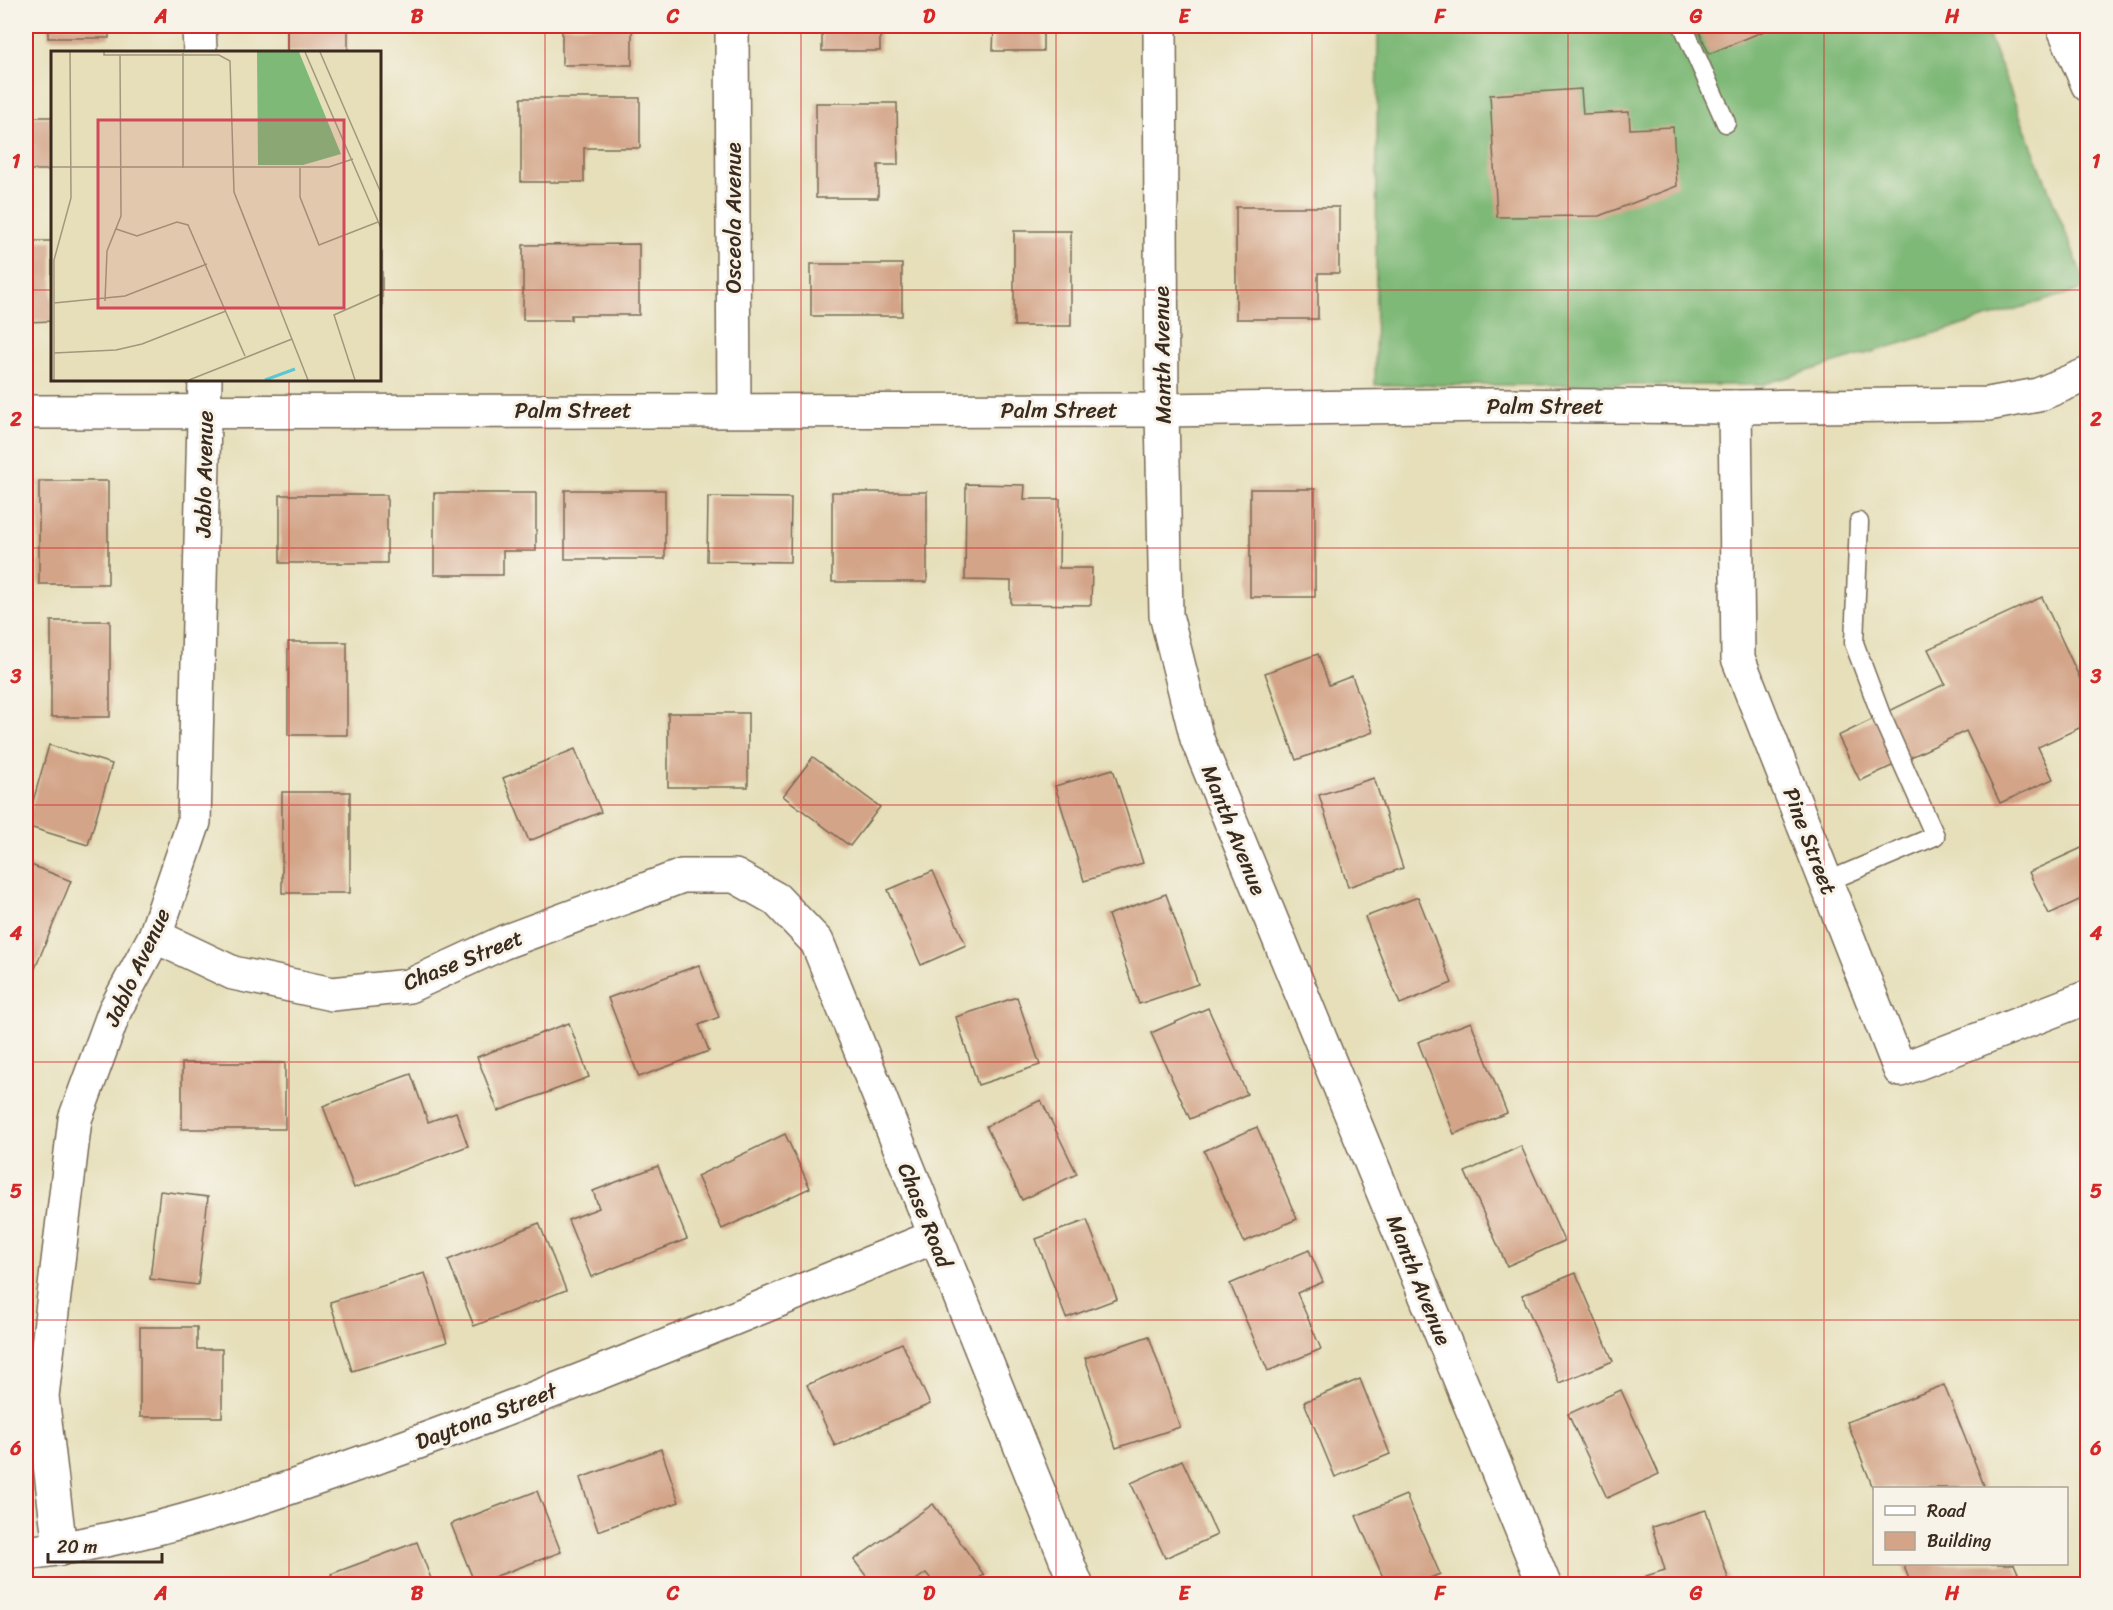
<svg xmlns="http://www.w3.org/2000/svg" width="2113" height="1610" font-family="Sriracha,sans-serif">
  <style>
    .forest { fill: #7fb978; stroke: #5d724b; stroke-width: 1.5 }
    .building { fill: #d3a488 }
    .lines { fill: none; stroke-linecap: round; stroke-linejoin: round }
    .service-casing { stroke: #776955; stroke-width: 21 }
    .minor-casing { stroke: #776955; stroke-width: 36 }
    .primary-casing { stroke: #776955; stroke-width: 36 }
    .service { stroke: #fff; stroke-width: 18 }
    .minor { stroke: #fff; stroke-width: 33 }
    .primary { stroke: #fff; stroke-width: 33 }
    .grid { fill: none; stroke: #d62828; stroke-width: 1.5; stroke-opacity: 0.55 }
    .labels { text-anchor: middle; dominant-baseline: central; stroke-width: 6; stroke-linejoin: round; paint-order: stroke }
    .street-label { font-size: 22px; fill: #3b2a1e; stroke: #f7f3e8 }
    .inset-river { fill: none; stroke: #5bc7d3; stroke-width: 3 }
    .inset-road { fill: none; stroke: #a2977c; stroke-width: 1.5 }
    .view { fill: #d1495b; fill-opacity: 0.15; stroke: #d1495b; stroke-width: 3 }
    .inset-edge { fill: none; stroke: #3b2a1e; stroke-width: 3 }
    .neatline { fill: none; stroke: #d62828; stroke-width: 2 }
    .grid-label { font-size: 20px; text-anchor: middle; font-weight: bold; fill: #d62828 }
  </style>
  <rect width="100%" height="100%" fill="#f7f3e8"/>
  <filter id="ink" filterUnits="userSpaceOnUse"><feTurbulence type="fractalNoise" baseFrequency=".0167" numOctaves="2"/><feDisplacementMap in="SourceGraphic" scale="12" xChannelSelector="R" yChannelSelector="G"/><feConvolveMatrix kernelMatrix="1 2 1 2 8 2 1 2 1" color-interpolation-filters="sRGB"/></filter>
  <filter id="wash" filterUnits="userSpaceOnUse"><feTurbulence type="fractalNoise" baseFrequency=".008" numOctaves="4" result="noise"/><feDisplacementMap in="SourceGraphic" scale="24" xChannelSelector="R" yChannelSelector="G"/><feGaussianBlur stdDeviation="1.35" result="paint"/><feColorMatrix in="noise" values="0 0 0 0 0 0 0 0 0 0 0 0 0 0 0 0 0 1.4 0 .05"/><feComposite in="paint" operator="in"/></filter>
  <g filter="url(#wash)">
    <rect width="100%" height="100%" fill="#e6dfba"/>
    <path class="forest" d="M1378 26H1985L2087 288 1761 385H1375Z"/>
    <g id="blocks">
      <g class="building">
        <rect x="48" y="26" width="61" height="12"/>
        <rect x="287" y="26" width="61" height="26"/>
        <rect x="562" y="26" width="70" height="39"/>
        <rect x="822" y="26" width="58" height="25"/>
        <path d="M994 26H1043V51H993Z"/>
        <path d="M1697 26H1776L1709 54Z"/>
        <path d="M1581 89 1583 114 1629 112 1630 129 1673 127 1677 186 1599 216 1497 217 1490 95Z"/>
        <path d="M521 98H640V148H584V182H521Z"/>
        <path d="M816 103H897L898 165H878V198H816Z"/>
        <rect x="26" y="117" width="26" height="53"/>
        <path d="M1236 207H1339V273H1318V319H1236Z"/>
        <rect x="1014" y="231" width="57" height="95"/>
        <path d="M26 241H52V321L26 322Z"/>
        <path d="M639 244V315H571V320H523V245Z"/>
        <rect x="380" y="252" width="2" height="58"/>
        <rect x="811" y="264" width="91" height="52"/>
        <rect x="39" y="481" width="69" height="103"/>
        <path d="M966 484 1025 485 1024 499H1060L1059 568H1092L1091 605 1011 604V581L965 580Z"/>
        <rect x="1250" y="489" width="65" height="108"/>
        <rect x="565" y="490" width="100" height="69"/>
        <rect x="832" y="492" width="95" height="90"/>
        <path d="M434 493H536V551H503V575H434Z"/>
        <rect x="280" y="495" width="107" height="68"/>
        <path d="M708 497 791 498 790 562 707 561Z"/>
        <path d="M2042 597 2088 696V724L2038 747 2053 779 2000 803 1966 731 1860 781 1838 736 1945 684 1928 649Z"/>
        <rect x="51" y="621" width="59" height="96"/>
        <rect x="288" y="642" width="59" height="93"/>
        <path d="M1318 654 1329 685 1352 676 1373 732 1296 760 1265 673Z"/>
        <rect x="668" y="713" width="80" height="74"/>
        <path d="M49 745 112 764 88 845 26 826Z"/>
        <path d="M575 749 601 812 529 841 503 778Z"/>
        <path d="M813 757 880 807 850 846 783 796Z"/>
        <path d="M1113 769 1143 863 1084 881 1055 786Z"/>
        <path d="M1374 778 1403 868 1348 887 1319 795Z"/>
        <rect x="282" y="792" width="68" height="101"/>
        <path d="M2088 845V896L2049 914 2029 872Z"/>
        <path d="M26 863 71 881 32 976 26 973Z"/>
        <path d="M933 871 966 945 921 965 888 890Z"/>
        <path d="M1166 894 1198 984 1139 1004 1108 915Z"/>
        <path d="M1418 897 1452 983 1400 1004 1365 917Z"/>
        <path d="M699 965 719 1017 699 1025 709 1051 639 1077 608 998Z"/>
        <path d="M1017 997 1040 1065 978 1085 956 1017Z"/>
        <path d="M1208 1008 1247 1094 1190 1119 1151 1033Z"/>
        <path d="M1471 1022 1507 1113 1454 1134 1418 1042Z"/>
        <path d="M569 1023 589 1077 498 1111 477 1057Z"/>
        <rect x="182" y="1063" width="103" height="66"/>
        <path d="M411 1074 428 1122 456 1112 468 1146 354 1188 323 1106Z"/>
        <path d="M1041 1100 1077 1174 1022 1200 986 1126Z"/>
        <path d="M1257 1127 1297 1219 1244 1242 1204 1151Z"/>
        <path d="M785 1134 810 1188 722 1229 697 1176Z"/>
        <path d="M1521 1146 1564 1241 1507 1266 1465 1172Z"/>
        <path d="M658 1166 687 1239 591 1277 568 1220 599 1208 593 1191Z"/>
        <path d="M160 1191 208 1197 198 1285 150 1279Z"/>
        <path d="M1087 1220 1117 1299 1066 1318 1036 1239Z"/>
        <path d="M539 1223 566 1290 474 1326 448 1260Z"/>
        <path d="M1309 1250 1323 1282 1297 1293 1321 1349 1268 1371 1230 1284Z"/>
        <path d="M425 1273 447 1342 352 1371 330 1302Z"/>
        <path d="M1576 1273 1613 1361 1559 1383 1522 1295Z"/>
        <path d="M140 1327H197V1349H222V1417H140Z"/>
        <path d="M1149 1336 1180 1427 1116 1448 1085 1358Z"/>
        <path d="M902 1343 930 1404 835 1446 807 1385Z"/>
        <path d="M1360 1379 1390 1454 1335 1477 1304 1402Z"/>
        <path d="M1944 1385 1985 1488H1873L1847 1422Z"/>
        <path d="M1621 1390 1659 1474 1607 1498 1568 1414Z"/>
        <path d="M661 1449 679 1502 598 1531 580 1478Z"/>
        <path d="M1182 1460 1217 1535 1165 1558 1131 1483Z"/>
        <path d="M537 1491 561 1552 475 1584 451 1524Z"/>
        <path d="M1406 1495 1440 1574 1415 1584H1386L1356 1516Z"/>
        <path d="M933 1504 984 1575 970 1584H935L926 1573 910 1584H872L854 1560Z"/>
        <path d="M1706 1510 1730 1584H1649L1646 1576 1665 1570 1652 1527Z"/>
        <path d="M417 1542 433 1584H335L331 1574Z"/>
        <path d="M1903 1564H2014L2022 1582 2014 1584H1911Z"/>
        <path d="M1230 1578 1232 1584H1212Z"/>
      </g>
    </g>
  </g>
  <g filter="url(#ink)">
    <use href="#blocks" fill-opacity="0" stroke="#776955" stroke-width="1.5"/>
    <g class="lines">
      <defs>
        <g id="service">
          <path d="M1683 26 1726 123"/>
          <path d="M1826 882 1935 836 1881 715 1854 643 1859 522"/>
        </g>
        <g id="minor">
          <path d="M199 26 200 52"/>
          <path d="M732 26 734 410"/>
          <path d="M1160 26 1162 410 1166 615 1197 739 1544 1584"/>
          <path d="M1735 407 1738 658 1900 1070 2088 997"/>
          <path d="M26 412 1162 410 1493 405 1735 407 1988 404 2038 395 2088 374"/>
          <path d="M155 936 233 973 332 994 409 986 504 942 682 876H735L776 899 817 942 1076 1584"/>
          <path d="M60 1549 42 1396 75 1119 115 1010 155 936 194 822 205 380"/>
          <path d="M26 1553C148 1539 265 1497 380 1456 567 1389 750 1311 934 1237"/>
        </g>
        <path id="primary" d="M2063 26 2088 85"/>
      </defs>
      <use href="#service" class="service-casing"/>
      <use href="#minor" class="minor-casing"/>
      <use href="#primary" class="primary-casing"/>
      <use href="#service" class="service"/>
      <use href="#minor" class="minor"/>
      <use href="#primary" class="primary"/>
    </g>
  </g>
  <path class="grid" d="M289 26V52M545 26V1584M801 26V1584M1056 26V1584M1312 26V1584M1568 26V1584M1824 26V1584M26 290H52M380 290H2088M289 380V1584M26 548H2088M26 805H2088M26 1062H2088M26 1320H2088"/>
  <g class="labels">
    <g class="street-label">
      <text transform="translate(733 218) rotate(-90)">Osceola Avenue</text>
      <text transform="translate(1162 355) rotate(-91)">Manth Avenue</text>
      <text x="1545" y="406">Palm Street</text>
      <text x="573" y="410">Palm Street</text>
      <text x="1059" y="410">Palm Street</text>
      <text transform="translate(204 474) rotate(-89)">Jablo Avenue</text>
      <text transform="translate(1234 830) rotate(68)">Manth Avenue</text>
      <text transform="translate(1810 841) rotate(69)">Pine Street</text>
      <text transform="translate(463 960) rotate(-22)">Chase Street</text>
      <text transform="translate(137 967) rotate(-65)">Jablo Avenue</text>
      <text transform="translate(925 1215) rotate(68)">Chase Road</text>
      <text transform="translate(1419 1280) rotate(68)">Manth Avenue</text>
      <text transform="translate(486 1416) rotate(-21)">Daytona Street</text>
    </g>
  </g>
  <g transform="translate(51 51)">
    <rect width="330" height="330" fill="#e6dfba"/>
    <path d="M206 1H248L290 103 252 114H207Z" fill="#7fb978"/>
    <path class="inset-river" d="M214 329 244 318"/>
    <path class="inset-road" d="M53 1V4H168L179 10 183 141 257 329M254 1 330 177M269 1 330 142M132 2V117M0 116H278L302 108M249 117V146L268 194 327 171M65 178 86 185 126 171 137 174 194 305M54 250 56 200 70 165 69 4M3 252 74 245 156 213M3 302 65 299 91 293 175 260M3 329V209L20 147 19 1M138 329 241 288M304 329 283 264 330 243"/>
    <path class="view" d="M47 69H293V257H47Z"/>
    <rect width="330" height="330" class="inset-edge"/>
  </g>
  <rect width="2113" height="1610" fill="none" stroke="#f7f3e8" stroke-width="66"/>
  <rect x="1873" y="1487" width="195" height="78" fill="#f7f3e8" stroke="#aca397" stroke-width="1.5"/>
  <rect x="1885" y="1506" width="30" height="9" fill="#ffffff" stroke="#aca397" stroke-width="1.5"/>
  <text x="1927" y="1517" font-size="18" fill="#3b2a1e">Road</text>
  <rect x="1885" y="1532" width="30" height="18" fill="#d3a488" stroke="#aca397" stroke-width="1.5"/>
  <text x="1927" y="1547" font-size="18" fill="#3b2a1e">Building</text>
  <path d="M48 1553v9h114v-9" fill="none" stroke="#3b2a1e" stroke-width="3"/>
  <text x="57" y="1553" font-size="18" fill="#3b2a1e" stroke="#f7f3e8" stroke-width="4.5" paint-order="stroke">20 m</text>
  <rect x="33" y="33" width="2047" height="1544" class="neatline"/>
  <g class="grid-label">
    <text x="161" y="23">A</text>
    <text x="417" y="23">B</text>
    <text x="673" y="23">C</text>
    <text x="929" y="23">D</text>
    <text x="1184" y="23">E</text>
    <text x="1440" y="23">F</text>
    <text x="1696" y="23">G</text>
    <text x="1952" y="23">H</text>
    <text x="16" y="168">1</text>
    <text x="2096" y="168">1</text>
    <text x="16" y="426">2</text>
    <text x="2096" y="426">2</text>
    <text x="16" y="683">3</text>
    <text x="2096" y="683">3</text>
    <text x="16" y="940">4</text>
    <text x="2096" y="940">4</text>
    <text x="16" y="1198">5</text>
    <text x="2096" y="1198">5</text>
    <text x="16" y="1455">6</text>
    <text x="2096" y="1455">6</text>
    <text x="161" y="1600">A</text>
    <text x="417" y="1600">B</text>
    <text x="673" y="1600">C</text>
    <text x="929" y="1600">D</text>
    <text x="1184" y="1600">E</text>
    <text x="1440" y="1600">F</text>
    <text x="1696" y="1600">G</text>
    <text x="1952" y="1600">H</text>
  </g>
</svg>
